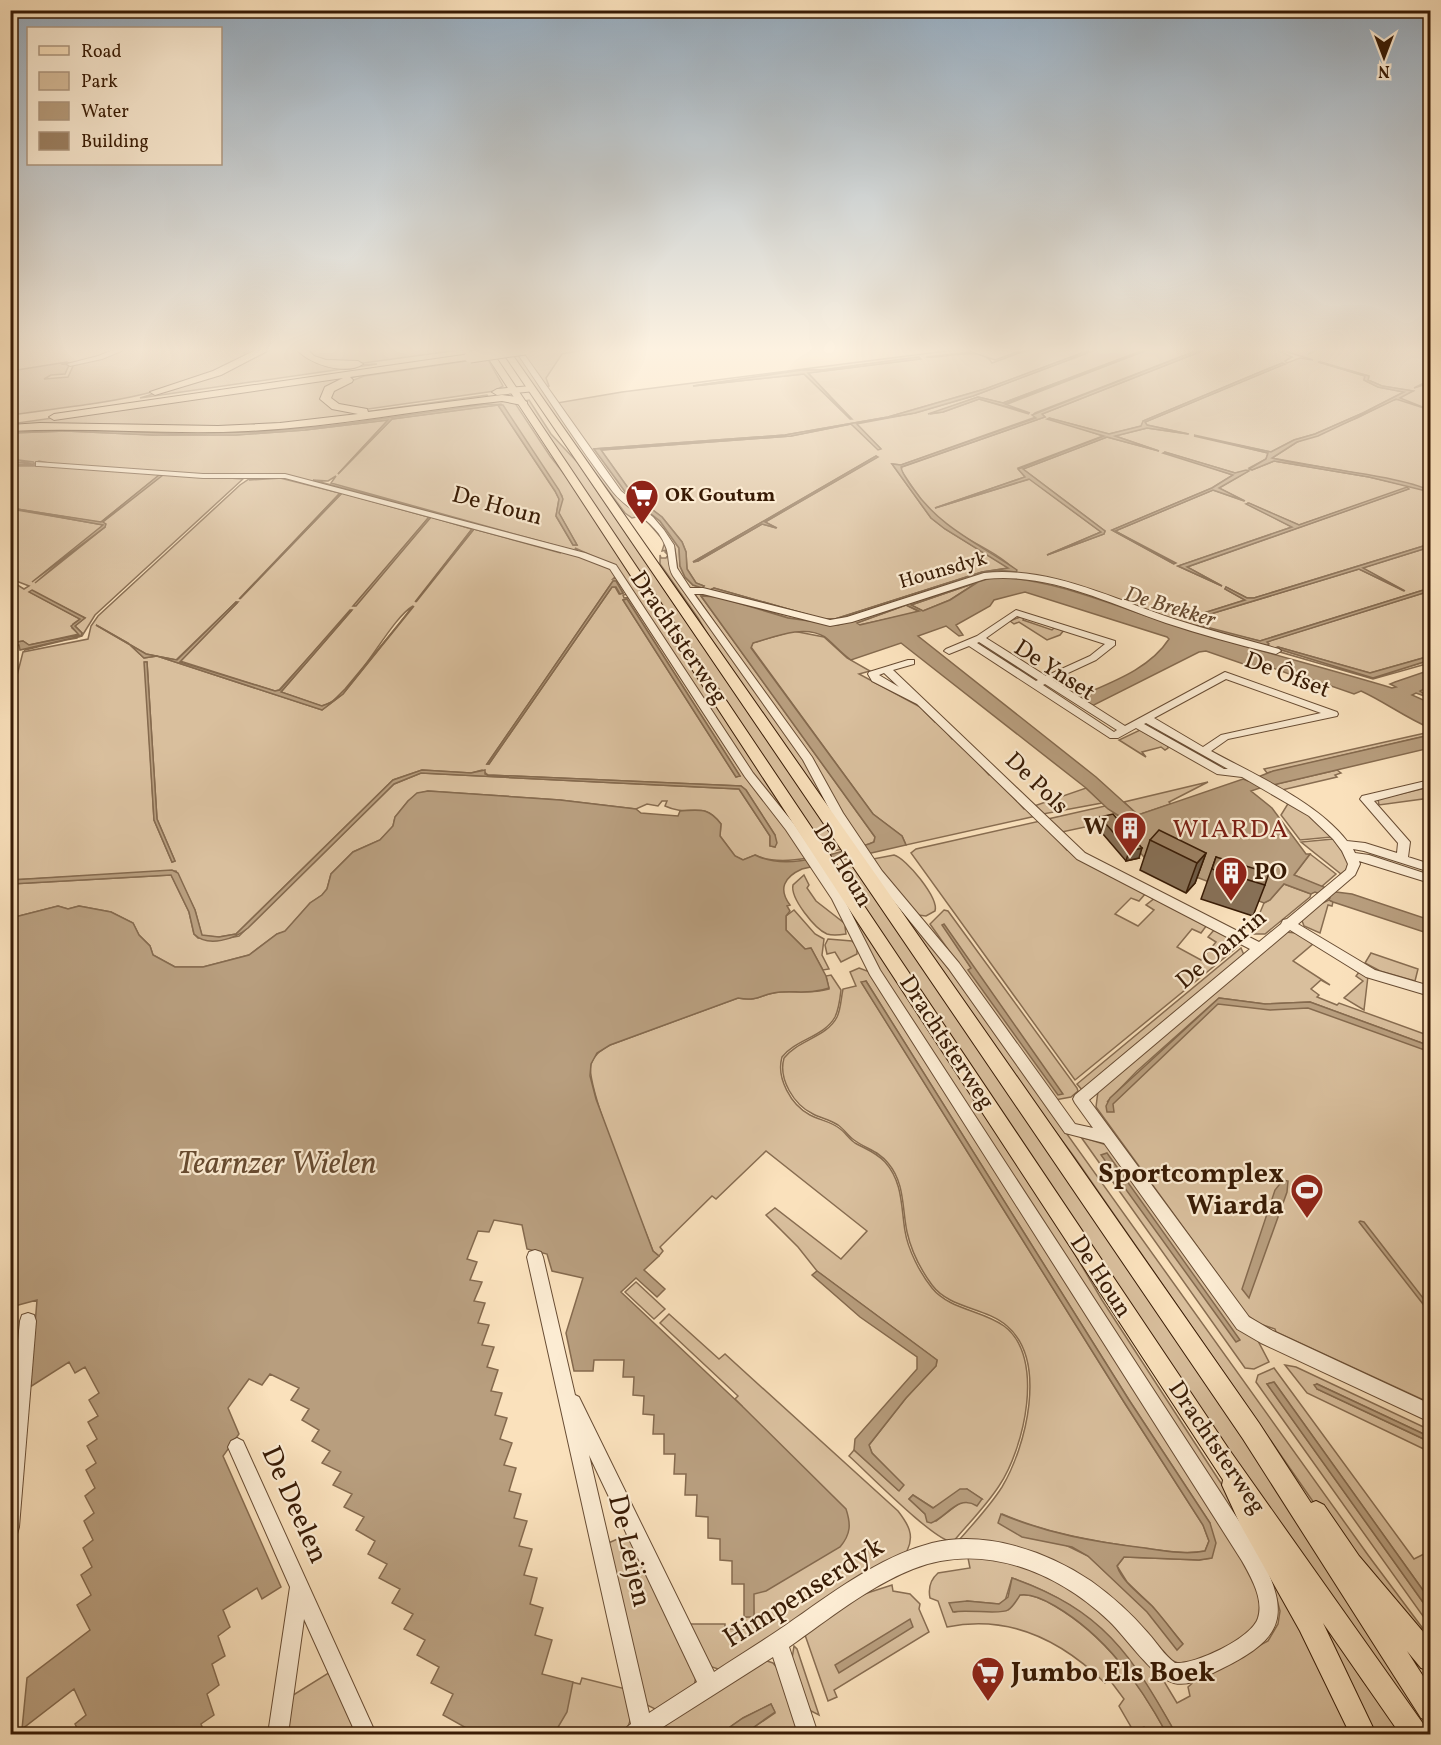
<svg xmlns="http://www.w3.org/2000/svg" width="1441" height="1745" font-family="Vollkorn,serif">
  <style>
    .green { fill: #d9bf9d; stroke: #886d51; stroke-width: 1.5; fill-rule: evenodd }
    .water { fill: #b89e7e; stroke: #856a4e; stroke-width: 1.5; fill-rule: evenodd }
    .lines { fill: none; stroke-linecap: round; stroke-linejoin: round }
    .minor-casing { stroke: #684c33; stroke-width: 2 }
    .major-casing { stroke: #381b05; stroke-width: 2 }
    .highway-casing { stroke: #381b05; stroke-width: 2 }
    .minor { fill: #fcecd3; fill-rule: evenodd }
    .major { fill: #fae1bc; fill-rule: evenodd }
    .highway { fill: #fae1bc; fill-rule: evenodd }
    .highway-bridge-casing { stroke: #381b05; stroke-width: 13; stroke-linecap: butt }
    .highway-bridge { stroke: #fae1bc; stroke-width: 11 }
    .wall { fill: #877056; stroke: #381b05; stroke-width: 1.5 }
    .shaded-wall { fill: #6e5b46; stroke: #381b05; stroke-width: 1.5 }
    .building { fill: #9d8264; stroke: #381b05; stroke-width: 1.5 }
    .labels { text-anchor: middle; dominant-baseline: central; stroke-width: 4.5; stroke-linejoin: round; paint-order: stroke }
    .far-poi-label { font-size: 20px; font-weight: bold; fill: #381b05; stroke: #fcecd3; text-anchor: start }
    .far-street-label { font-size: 20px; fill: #381b05; stroke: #fcecd3 }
    .far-water-label { font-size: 22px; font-style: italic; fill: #65492f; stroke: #fcecd3 }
    .street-label { font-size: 24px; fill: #381b05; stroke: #fcecd3 }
    .poi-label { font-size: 24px; font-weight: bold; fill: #381b05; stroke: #fcecd3; text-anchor: end }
    .neighbourhood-label { font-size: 26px; letter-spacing: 1.5px; fill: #7a1f14; stroke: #fcecd3 }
    .near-poi-label { font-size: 28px; font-weight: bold; fill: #381b05; stroke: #fcecd3; text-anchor: end }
    .near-street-label { font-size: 28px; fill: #381b05; stroke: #fcecd3 }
    .near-water-label { font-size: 32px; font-style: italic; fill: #65492f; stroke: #fcecd3 }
  </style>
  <rect width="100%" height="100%" fill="#fae1bc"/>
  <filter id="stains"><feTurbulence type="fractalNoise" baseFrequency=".00333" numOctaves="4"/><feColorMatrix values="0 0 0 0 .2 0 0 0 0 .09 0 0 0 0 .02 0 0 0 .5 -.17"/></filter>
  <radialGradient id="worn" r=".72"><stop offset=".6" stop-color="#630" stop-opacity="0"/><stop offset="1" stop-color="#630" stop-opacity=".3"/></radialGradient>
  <g class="green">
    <path d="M130 347H254L243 354 256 347H268C231 366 192 382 152 392 106 404 57 408 11 415V371L67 362 69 363 61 364 69 365 65 374 51 375 44 379 68 377 74 364Z"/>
    <path d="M272 347H298C306 368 358 365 377 364L140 398 172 388Z"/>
    <path d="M303 347H347L348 349 481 347 356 364 319 360Z"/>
    <path d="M506 347H514L618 496 650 522 666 543 670 550 674 575 809 768 855 846 848 840 725 664 698 618 660 564V555L661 558H666L668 555 665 552 667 550 662 551 665 542 645 519 640 520V516L632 518 625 513 572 442Z"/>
    <path d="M555 347H599L562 354 546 378 549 386 546 387 522 353Z"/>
    <path d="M978 347H1031L995 360 971 352 926 357C944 359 982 345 992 363L1035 347H1098L985 389 888 417 785 435 594 449 629 497 660 521 679 548 680 566 685 577 693 585 702 588 704 586 696 583 687 569 686 552 682 542 662 517 633 495 601 450 791 436 851 424 881 449 856 424 915 413 973 396 1103 347H1152L1003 403 978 397 930 414 943 412 979 399 1029 414 1005 405 1155 347H1206L1035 413 1033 415 1036 417 901 465 892 464 931 518 945 529 1009 568 982 572 835 619H823L714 588 710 590 816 619 840 621 983 574 998 570 1016 571C999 553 971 542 949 528 929 514 914 490 901 470L902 467 1045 417 1042 414 1212 347H1270L1292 357 1285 361 1287 363 1300 358 1313 360C1300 355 1287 353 1274 347H1322L1308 354 1325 347H1430V380L1414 388 1430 383V491L1377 477 1272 458 1297 442 1357 418 1393 400 1401 399 1400 397 1413 391 1382 386 1368 380 1369 376 1321 362H1319L1365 376 1364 380 1378 387 1404 392 1363 413 1315 434 1294 440 1271 452 1194 435 1268 453 1266 459 1249 468 1252 470 1274 461 1369 477 1426 490 1430 492V544L1254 598H1247L1226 587 1225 589 1245 600 1191 617 1194 619 1359 569 1404 591 1362 568 1430 547V588L1260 641 1196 626 1266 646 1268 644 1266 642 1430 591V656L1370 673 1278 647 1276 648 1373 678 1430 660V663L1373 679 1180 623 1094 593 1008 572 985 575 834 622 808 619 689 588 678 572 675 549 664 532 654 520 625 498 557 403 622 392ZM919 357 920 359 808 373 852 419H850L804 374 693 386 803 370H822ZM1282 363 1284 364 1145 422 1147 425 1188 434 1147 428 1115 436 1159 451 1107 437 1023 469 1105 531 1104 534 1047 555 1101 532 1030 479 935 508 1025 477 1018 468 1103 436 1049 418 1109 434 1142 426 1143 421ZM1164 452 1235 473 1248 471 1219 488 1244 501 1213 490 1115 531 1174 564 1112 530 1212 488 1233 475ZM876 456 877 457 765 522 776 528 762 524 698 561 693 562ZM1407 488 1408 489 1187 567 1222 586 1178 566 1292 527 1247 504 1248 503 1299 525Z"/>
    <path d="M487 358 503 386 495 391 368 409 345 408 328 399 331 389 364 376Z"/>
    <path d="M365 374 344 380 323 399 364 412 487 395 489 398 264 427 11 426 10 424Z"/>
    <path d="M497 399H505L515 403 550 456 572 484 816 855H814L751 775 619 570 610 564 575 548 578 552H573L286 475 204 476 63 466 39 461 33 464 11 462H34L11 459V433L66 431 153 435H236L305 430 388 420 338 474 392 419 498 405 555 491 559 499 556 516 573 545H577L559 513 562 496 501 404 330 426 258 432 183 434 57 429 11 431V429C82 424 153 433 225 431 316 428 406 413 497 399ZM336 476 331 483 572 550 313 480 328 481Z"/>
    <path d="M529 400 551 434 578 463 842 849 826 853 524 401Z"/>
    <path d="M11 464 39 465 243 479 95 615 82 636 25 650 27 647 77 638 82 633 75 626 85 618 32 591 30 592 80 619 73 624 72 628 79 634 29 645 23 641 11 643V581L24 589 29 586 11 579V509L104 525 35 583 105 527 102 522 160 475 101 522H97L11 508V466H38Z"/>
    <path d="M265 476H280L305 481 597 561 611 568 617 575 613 579 619 578 629 594 623 595 624 598 631 597 746 776 798 842 808 858C791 861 771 863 755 855L743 860 735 856 720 836 721 824C702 799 690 818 665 806L667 801H662L658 806 647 804 636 809 560 800 428 791 417 794 408 801 395 817 393 826 380 840 353 852 331 874 327 889 322 895 310 903 285 932 277 934 249 955 203 967H175L153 955 150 946 139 935 133 923 111 912 79 906 68 909 58 906 11 918V884L171 875 189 912 194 934 198 938 218 940 239 936 394 784 421 773 739 789 770 836V846L775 847V835L746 790 741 786 488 775 482 770 471 773 422 770 393 780 236 934 219 937 202 936 195 910 176 871 11 880 10 703 23 652 88 639 91 626 98 616 240 485 249 479ZM276 477 341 491 561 553 474 529 416 602 472 529 431 517 354 606 429 517 342 493 240 599 340 493ZM613 581H616L623 593 619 594 615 587H612L489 764H487ZM627 599 740 776H739L736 777 623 600ZM236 602 237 603 180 661 275 691 279 690 352 610 281 692 321 706C351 702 388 620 413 606L343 694 322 710 157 656 144 658 128 643 96 625 146 654 176 660ZM145 662H147L157 819 175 861 172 862 154 820Z"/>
    <path d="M1003 574 1042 582 1041 583 1020 578 994 577 913 600 842 624 829 626 788 618 740 603 707 595 701 596 875 837 874 842 864 846 785 722 694 593 696 592 830 624Z"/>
    <path d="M978 582 950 600 923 611 911 605Z"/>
    <path d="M906 605 920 612 859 625 856 623Z"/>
    <path d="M1020 617 1024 618 1023 620 1052 630 1055 627 1064 630 1060 635 1047 640 1019 622 1014 624 1010 621Z"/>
    <path d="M793 631 824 637 847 658 870 671 859 674 924 709V711L935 722 937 721 952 739 955 738 989 775 992 774 1024 809 1027 808 1036 816 906 845 902 836 873 814 751 647 753 643Z"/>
    <path d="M1140 730 1168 746V748L1165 750 1161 747 1142 752 1146 757 1119 740Z"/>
    <path d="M1430 732V735L1267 773 1264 769Z"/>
    <path d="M1337 770 1341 773 1335 775 1337 777 1282 790 1272 785Z"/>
    <path d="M1208 782 1169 802 1171 804 1138 815 1124 802Z"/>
    <path d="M1430 787V798L1379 805 1378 799Z"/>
    <path d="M1086 788 1102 803 1043 814 1034 806Z"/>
    <path d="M1289 802 1306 812 1332 837 1300 840 1281 815Z"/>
    <path d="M1105 806 1122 819 1062 832 1048 819Z"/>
    <path d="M1040 821 1067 850 1069 849 1106 874 1146 893 1139 901 1131 898 1115 914 1138 926 1154 910 1146 905 1155 898 1207 925 1201 933 1192 929 1177 947 1201 960 1216 942 1208 937 1214 930 1238 940 1240 945 1075 1080 911 853 916 849Z"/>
    <path d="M1333 839 1349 861 1346 870 1341 874 1301 842Z"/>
    <path d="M1310 854 1336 874 1321 887 1294 875Z"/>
    <path d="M894 855C906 858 939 898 935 911L926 916 918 915 889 882 873 859Z"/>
    <path d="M866 862 916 923 1368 1555 1430 1638V1653L1314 1503 1075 1158 976 1024Z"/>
    <path d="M853 865 1276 1487 1430 1725V1734H1426L1270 1513 836 868Z"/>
    <path d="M826 871 1044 1202 1102 1300 1239 1511 1331 1676 1357 1734H1176C1131 1656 1101 1609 1012 1578L1005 1601 999 1604 967 1601 954 1612C978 1607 1003 1618 1020 1595 1032 1593 1045 1600 1055 1606 1106 1636 1139 1683 1167 1734H1149L1144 1727 1134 1732 1119 1706 1124 1699 1109 1679 1105 1683C1062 1641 1009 1614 947 1627L938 1601 930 1598C928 1588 930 1580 938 1573L970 1568 968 1558H991L1028 1566 1096 1604 1159 1673 1177 1703 1190 1696 1188 1687 1198 1678 1268 1641 1278 1624 1280 1611 1276 1596 1254 1553 875 966Z"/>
    <path d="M804 875 809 885 807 888 816 901 848 926 845 927 846 934C840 935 833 936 827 934 815 929 790 898 793 885Z"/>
    <path d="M1284 884 1311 894 1310 897 1265 934H1251L1264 903 1270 900Z"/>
    <path d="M1329 900 1333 902 1332 906 1328 905 1320 933 1304 926 1301 918 1316 906Z"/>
    <path d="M794 910 815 934 824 939 822 955 829 969 823 970 811 948 805 949 786 930V916Z"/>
    <path d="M944 910 948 911 1077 1088 1078 1091 1071 1097 1055 1100 930 924ZM943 925H944L1062 1094 969 970 972 969Z"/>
    <path d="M1285 932 1297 933 1314 943 1293 961 1330 985 1321 980 1311 989 1319 995 1317 997 1337 1005 1339 1003 1430 1036V1046L1310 1002 1265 1004 1219 998 1137 1071 1107 1102 1218 1001 1267 1007 1308 1005 1430 1049V1403L1276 1332 1275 1329 1260 1324 1247 1315 1096 1107 1098 1091Z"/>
    <path d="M828 939 852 941 857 946V954L841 962 835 952 827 954 825 945Z"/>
    <path d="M1241 948 1244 955 1082 1090 1077 1084Z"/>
    <path d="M1371 953 1418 969 1415 981 1380 971 1365 963Z"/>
    <path d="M859 968 870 972 1245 1556 1265 1611 1250 1635 1200 1661 1178 1663 1166 1658 1115 1602 959 1540C974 1523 990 1506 1002 1487 1026 1447 1048 1361 1007 1326 985 1307 950 1309 932 1285 921 1270 911 1250 907 1232 902 1208 905 1183 888 1163 879 1151 866 1149 854 1140 848 1136 844 1129 838 1125 830 1120 821 1118 813 1114 794 1105 778 1079 784 1058 798 1040 827 1037 837 1017 841 1009 841 998 843 989L856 986 850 972ZM866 981 1129 1400 1210 1523 1211 1558 1199 1560 1124 1557 1117 1566 1127 1582 1153 1607 1183 1644 1088 1556 1002 1514C1046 1533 1093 1541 1141 1548 1162 1550 1184 1555 1205 1551L1209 1541 1203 1525 1124 1402 862 983Z"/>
    <path d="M1360 971 1368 976 1364 1010 1344 998 1363 981 1356 976Z"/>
    <path d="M831 975 841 990C840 999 839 1009 835 1017 824 1037 796 1039 782 1057 776 1078 791 1105 810 1115 819 1120 830 1121 839 1128 845 1132 849 1139 855 1143 866 1149 877 1153 885 1162 903 1182 901 1207 905 1231 908 1250 920 1273 932 1288 950 1310 982 1310 1004 1326 1046 1357 1024 1449 999 1486 986 1506 968 1524 953 1542 935 1542 867 1472 849 1456L854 1450 898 1490 903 1485 872 1453 869 1445 906 1398 936 1366 937 1360 817 1271 798 1247 766 1215 775 1208 841 1259 867 1231 766 1151 716 1199 712 1196 660 1247 663 1251 659 1256 653 1251C642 1222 584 1084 591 1064 594 1054 602 1050 610 1045L738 998C760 1002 762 993 780 992 797 991 812 994 829 989L826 976ZM967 1489 982 1499 961 1502 936 1521 925 1514 909 1499 913 1495 933 1508Z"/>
    <path d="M1081 1137 1107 1145 1258 1341 1269 1362 1254 1369 1245 1368Z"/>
    <path d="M636 1282 665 1309 654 1319 625 1292Z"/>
    <path d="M669 1314 719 1359 725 1354 898 1511C908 1524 915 1535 907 1551L721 1670 709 1666 687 1624H725V1629H744V1617L754 1616 742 1406 735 1399 738 1396 660 1323Z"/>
    <path d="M1285 1365 1296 1367 1430 1430V1437L1317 1384V1389L1430 1442V1452L1307 1393Z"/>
    <path d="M1274 1368 1414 1559 1430 1551V1567H1426L1430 1578V1600L1274 1382 1267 1384 1430 1612V1626L1256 1382 1258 1375Z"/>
    <path d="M629 1534 696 1677 694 1686 657 1710 645 1704 606 1544Z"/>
    <path d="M1298 1580 1363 1681 1368 1687 1372 1685 1406 1734H1368Z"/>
    <path d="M892 1585 893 1591 910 1594 920 1604 919 1609 929 1632 834 1690 837 1697 828 1701 804 1632 861 1595Z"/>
    <path d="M794 1646 797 1649 819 1715 811 1711 807 1704 792 1659Z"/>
    <path d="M764 1660 773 1663 779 1670 800 1734H744L775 1713 771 1704 743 1718 720 1734H646Z"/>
    <path d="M330 1672 358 1734H285L290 1697Z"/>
    <path d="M582 1678 626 1689C629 1706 636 1722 622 1734H537L558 1679 580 1684Z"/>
  </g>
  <g class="water">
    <path d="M1098 347H1103L973 396 915 413 856 423 881 449 878 450 851 424 791 436 601 450 633 495 662 517 682 542 686 552 687 569 696 583 704 586 702 588 693 585 685 577 680 566 679 548 660 521 629 497 594 449 785 435 888 417 985 389Z"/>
    <path d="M1152 347H1155L1005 404 1030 413 979 399 943 412 928 414 978 397 1003 403Z"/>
    <path d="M1206 347H1212L1042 414 1045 417 901 467C902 474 908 481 912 487 940 528 978 543 1017 570L1016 572 998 570 983 574 846 619 824 621 710 590 714 588 823 619H835L982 572 1008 568 945 529 931 518 892 464 901 465 1036 418 1032 415Z"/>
    <path d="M919 357 921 359 808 373 851 419 804 374 693 386 802 370H822Z"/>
    <path d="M1318 362 1369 376 1368 380 1382 386 1413 391 1400 398 1430 410 1396 399 1318 436 1297 442 1272 458C1299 466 1418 478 1430 492L1369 477 1274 461 1252 470 1249 469 1266 459 1268 453 1194 436 1271 452 1294 440 1315 434 1363 413 1404 392 1378 387 1364 380 1365 376Z"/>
    <path d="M1282 363 1285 364 1145 422 1147 425 1189 434 1147 428 1115 436 1159 451 1107 437 1023 469 1105 531 1104 534 1047 555 1101 532 1029 479 935 508 1025 477 1018 469 1104 436 1047 419 1049 418 1109 434 1141 426 1143 421Z"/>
    <path d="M487 404 503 405 559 490 563 499 559 513 577 545H573L556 516 559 499 555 491 498 405 392 419 338 474 388 420 305 430 236 435H153L66 431 11 433 57 429 183 434 258 432 330 426Z"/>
    <path d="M1165 452 1235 473 1246 470 1249 471 1219 488 1245 501 1213 490 1115 531 1176 563 1174 564 1112 530 1212 488 1233 475 1163 453Z"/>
    <path d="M876 456 878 457 765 522 777 528 762 524 698 561 693 562Z"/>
    <path d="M159 475H163L103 522 106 524 105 527 32 582 103 525 10 508 101 522Z"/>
    <path d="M284 477 561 552 474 529 415 602 472 529 431 517 356 606H353L429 517 342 493 239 599 340 493 283 478 249 480Z"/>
    <path d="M1407 487 1409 489 1187 567 1222 586 1178 566 1292 527 1246 504 1249 503 1299 525Z"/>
    <path d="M1430 544V547L1363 568 1405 591 1359 569 1194 619 1191 617 1245 600 1225 589 1226 587 1247 598H1254Z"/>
    <path d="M994 577C1056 579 1113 606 1171 624 1244 647 1318 666 1392 688L1396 687 1390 684 1395 682 1430 670V686L1420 691 1430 698 1416 693 1412 695 1430 703V728C1406 718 1385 702 1361 691L1354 694 1314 680 1311 682 1259 663 1252 667 1206 651 1199 652 1092 706 1078 697C1109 683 1149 670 1169 639L1167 637 1025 592 994 600 990 606 956 625 963 635 959 636 946 626 918 636 1096 777 1138 815 1243 779 1248 781 1273 771 1430 735V748L1273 785 1258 786 1260 788 1251 791 1272 808 1306 854H1310L1294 875 1336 892 1352 894 1430 920V934L1333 902 1329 900 1330 898 1315 892 1311 894 1284 884 1270 900 1264 903 1144 857 1115 824V820L1122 819 1121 817 1108 809 1086 788 901 643 851 660C841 653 834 644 825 637 804 624 774 637 753 643L751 648 873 814 902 836 906 845 802 869C784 877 778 889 790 905L787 906 790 911 786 916V930L805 949 811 948 826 976 829 988C812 994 798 991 780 992 762 993 760 1002 738 998L610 1045 597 1053 591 1064 590 1076 596 1099 653 1251 659 1256 644 1270 665 1289 657 1297 636 1278 621 1292 742 1406 846 1509C851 1524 851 1534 840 1547L766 1591 754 1594V1617H744V1584H732V1561L720 1560V1539L708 1538V1517L696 1516 697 1495H685L686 1474H674L675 1454H664V1434H653L654 1415 643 1414 644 1396 633 1395 634 1377H623L624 1360H594L593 1371H574L566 1333 583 1278 552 1271 547 1254 527 1249 522 1225 494 1220 489 1232 478 1231 467 1259 477 1262 470 1280 482 1282 474 1301 485 1303 478 1323 489 1325 482 1345 494 1347 487 1367 498 1370 491 1391 502 1393 495 1415 507 1418 500 1439 512 1443 504 1465 516 1468 509 1491 521 1494 514 1518 527 1521 519 1546 532 1549 524 1575 537 1578 530 1604 543 1608 535 1635 552 1640 542 1674 573 1682 567 1712 554 1734H468L470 1730 443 1715 453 1694 431 1683 439 1667 417 1655 425 1640 404 1629 413 1614 392 1603 400 1589 379 1578 387 1564 368 1554 375 1541 356 1530 364 1517 344 1507 352 1494 333 1485 341 1472 322 1463 330 1451 312 1441 319 1430 302 1420 309 1409 291 1400 299 1388 270 1374 262 1385 249 1379 228 1408 239 1434 223 1456 281 1587 262 1599 257 1588 223 1610 230 1627 218 1636 225 1656 212 1664 219 1685 207 1694 214 1715 201 1724 205 1734H80L75 1724 86 1715 74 1689 22 1729 27 1678 90 1630 77 1605 91 1595 81 1575 92 1567 83 1548 93 1540 84 1521 94 1513 85 1496 95 1488 86 1470 96 1463 87 1446 97 1439 88 1422 98 1416 89 1400 99 1393 85 1367 75 1373 69 1362 30 1387 37 1300 11 1307V918L58 906 68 909 79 906 111 912 133 923 139 935 150 946 153 955 175 967H203L249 955 277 934 285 931 310 903 322 895 327 889 331 874 353 852 380 840 393 826 395 817 408 801 417 793 428 791 560 800 636 809 641 813 678 816 680 811C700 810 708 807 721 824L720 836 735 856 743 860 755 855C788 872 836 852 869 844L874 842 875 837 701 596 718 597 788 618 838 625ZM978 582 950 600 923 611 911 605ZM906 605 919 611 860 625 857 623Z"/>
    <path d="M613 581H616L623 593 620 594 616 587H612L489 764H487Z"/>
    <path d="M1430 588V591L1267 642 1269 644 1266 646 1196 626 1199 625 1260 641Z"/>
    <path d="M32 590 85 618 75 626 82 633 81 636 20 650 19 645 11 646V643L23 641 29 645 79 635 71 626 80 619 29 592Z"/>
    <path d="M627 599 740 776 736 777 623 600Z"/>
    <path d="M236 602H238L180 662 275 691 280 690 350 610H352L281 692 322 706 332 702 345 689 414 606 343 694 322 710 157 656 144 658 128 643 96 625 146 654 177 660Z"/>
    <path d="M1278 647 1370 673 1430 656V660L1373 678 1275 648Z"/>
    <path d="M144 662H147L157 819 175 861 172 862 154 820Z"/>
    <path d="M422 770 471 773 485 770V774L488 775 741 786 746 790 775 835 777 843 775 847 770 846V836L739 789 421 773 394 784 248 928C235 939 208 948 194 934L189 912 171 875 11 884V880L172 870 178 873 195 910 202 935 219 937 236 934 393 780Z"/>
    <path d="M944 924 1063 1094 1058 1095 968 970 971 968 942 925Z"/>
    <path d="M866 981 1129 1400 1210 1523 1216 1543 1212 1558 1199 1560 1124 1557 1117 1566C1123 1583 1140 1594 1152 1606 1163 1618 1173 1632 1183 1644L1177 1650 1147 1612 1088 1556 1072 1547 1022 1537 998 1523 1001 1514C1048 1534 1095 1542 1145 1548 1165 1551 1186 1555 1205 1551L1209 1541 1203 1525 1124 1402 861 982Z"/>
    <path d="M1219 998 1265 1004 1310 1002 1430 1046V1052L1308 1008 1270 1010 1218 1004 1113 1104 1114 1112H1107L1106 1106 1110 1098Z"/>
    <path d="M1107 1153 1240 1340 1236 1342 1101 1155Z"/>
    <path d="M1283 1180 1288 1181 1287 1192 1249 1298 1242 1289 1275 1190Z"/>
    <path d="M1360 1221 1364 1222 1430 1307V1313L1359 1222Z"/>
    <path d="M817 1271 937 1360 936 1366 906 1398 869 1445 872 1453 904 1485 899 1491 854 1450 855 1439 917 1369V1357L860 1317 812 1275Z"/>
    <path d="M1274 1382 1430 1600V1612L1267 1384Z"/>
    <path d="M1317 1384 1430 1437V1442L1317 1389 1314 1385Z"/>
    <path d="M960 1489H967L982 1499 977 1506C958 1494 948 1516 931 1523L927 1522 925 1514 909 1499 913 1495 933 1508Z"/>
    <path d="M1012 1578C1103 1610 1131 1654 1176 1734H1167C1139 1683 1106 1636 1055 1606 1045 1600 1032 1593 1020 1595 1017 1600 1013 1607 1008 1610 1001 1615 966 1609 953 1612L949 1603 967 1601 999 1604 1008 1597Z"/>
    <path d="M910 1619 913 1627 839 1673 835 1665Z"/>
    <path d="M771 1704 775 1712 744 1734H720L743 1718Z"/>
  </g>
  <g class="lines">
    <defs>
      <g id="minor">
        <path d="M121 347H131L102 359 70 366 67 364 98 356Z"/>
        <path d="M513 347H519L621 491 653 517 664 530 674 545 677 568 690 588H703L830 620 847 617 984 573C1050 566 1113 599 1174 619 1208 630 1244 639 1279 649L1281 651 1276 654C1239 645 1202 635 1166 623 1108 603 1048 572 985 579L852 622 830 626 703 594H694L812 757 843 813 882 871 959 963 1075 1124 1093 1128 1075 1103 1073 1099 1075 1095 1250 949 1077 859 917 704 872 681 868 674 869 672 908 660H914V664L893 670 1085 853 1259 942 1281 924 1283 920 1287 919 1346 870 1348 864 1342 851 1333 839 1309 816 1242 777 1217 774 1136 728 1118 738H1110L969 646 949 654 944 651 946 649 977 636 1016 610 1115 641V645L1096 660 1053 680 1125 726 1225 672 1337 712 1338 714 1337 716 1228 739 1211 751C1255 775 1317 802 1347 841L1365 843 1397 853 1398 843 1360 799 1362 796 1430 780V786L1374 801 1410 842 1408 857 1430 864V872L1364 851 1353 849 1355 853 1369 855 1430 875V883L1359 861 1360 864 1355 875 1298 924 1375 970 1430 986V996L1366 977 1290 930 1089 1100 1249 1317 1273 1331 1430 1404V1422L1261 1343 1237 1329 1104 1143 1065 1133 949 969 874 877 832 814 803 760 673 576C667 566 670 555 665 545 656 521 628 511 613 492 578 446 546 395 513 347ZM1017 616 1105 644 1090 656 1046 676 986 638ZM979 642 1038 680 1036 681 977 643ZM884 673 899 687 879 675ZM1226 679 1321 713 1221 735 1203 747 1154 718ZM1045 684 1117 730 1114 732 1043 685ZM1146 723 1228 769H1224L1144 724Z"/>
        <path d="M36 462 203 474H285L585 553 616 565 753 773 794 824 842 895 880 970 1256 1547C1289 1611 1290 1636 1221 1669 1207 1676 1190 1687 1174 1683 1153 1678 1126 1637 1109 1621 1057 1572 983 1541 913 1569 868 1587 829 1619 789 1647L818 1734H798L773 1657 652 1734H624L627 1727 631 1724 527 1257 529 1252 535 1250 541 1252 543 1257 575 1395 579 1397 714 1672C738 1656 763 1641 786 1625 831 1594 878 1557 932 1543 985 1530 1047 1551 1091 1581 1112 1596 1131 1613 1148 1633 1157 1643 1164 1655 1175 1663 1195 1665 1252 1638 1258 1618 1264 1599 1251 1577 1242 1561L870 975 832 899 786 830 745 777 610 569 579 557 285 478H203L39 466H36ZM589 1455 697 1682 649 1713Z"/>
        <path d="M28 1313 34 1315 36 1321 19 1527 17 1534 10 1536V1420L20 1321 22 1315Z"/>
        <path d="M237 1438 243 1441 376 1734H356L304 1619 288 1734H268L290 1587 228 1447 231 1441Z"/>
      </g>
      <g id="major">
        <path d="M481 347H489L1228 1448 1424 1725 1428 1734H1400L1323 1623 1376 1734H1350L1300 1631 1240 1524 1222 1485 1223 1480Z"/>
        <path d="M499 347H507L1259 1423 1311 1503 1316 1501 1324 1505 1359 1556 1430 1640V1671L1421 1668 1407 1651 1430 1687V1722L1421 1718 1243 1439Z"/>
      </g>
      <g id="highway">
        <path d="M262 347H275L221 375 155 395 150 392 213 371Z"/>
        <path d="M295 347H305L314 356 326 360 358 361 363 364C346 376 306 364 295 347Z"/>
        <path d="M521 347H541L521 351Z"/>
        <path d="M470 354 474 355V359L350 377 353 380 352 382 334 391 331 398 339 404 367 409 368 412 502 395 516 397 527 402V406L502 401C417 410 333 427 248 431 169 435 90 427 10 431V425L40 423 218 426 280 423 358 414 332 409 320 399 325 387 343 378 54 420 49 417 54 414Z"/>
        <path d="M531 386 536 389 535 391 497 395 492 392 497 389Z"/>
      </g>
    </defs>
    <use href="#minor" class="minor-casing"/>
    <use href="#major" class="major-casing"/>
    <use href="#highway" class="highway-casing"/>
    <use href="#minor" class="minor"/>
    <use href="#major" class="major"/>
    <use href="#highway" class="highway"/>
    <defs>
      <path id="highway-bridge" d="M470 357 525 349"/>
    </defs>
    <use href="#highway-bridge" class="highway-bridge-casing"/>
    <use href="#highway-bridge" class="highway-bridge"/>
  </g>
  <g class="wall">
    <path d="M1100 817 1139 858 1126 861 1097 827Z"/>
    <path d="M1150 840 1206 853 1195 883 1186 893 1140 870Z"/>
    <path d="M1216 857 1265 885 1253 916 1201 899Z"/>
  </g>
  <g class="shaded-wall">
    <path d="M1142 848 1139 858 1126 861 1129 851Z"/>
    <path d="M1206 853 1195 883 1186 893 1197 863Z"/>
  </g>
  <g class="building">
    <path d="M1113 814 1142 848 1129 851 1100 817Z"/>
    <path d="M1159 830 1206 853 1197 863 1150 840Z"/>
    <path d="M1216 857 1269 873 1265 885 1212 869Z"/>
  </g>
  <linearGradient id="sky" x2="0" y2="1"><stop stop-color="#95abbe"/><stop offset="0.59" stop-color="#fdf2e1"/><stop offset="1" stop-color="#fdf2e1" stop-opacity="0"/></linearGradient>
  <rect width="1441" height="592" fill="url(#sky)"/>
  <defs>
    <symbol id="supermarket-pin" viewBox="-11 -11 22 30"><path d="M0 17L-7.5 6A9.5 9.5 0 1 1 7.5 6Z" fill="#8f2418" stroke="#fcecd3"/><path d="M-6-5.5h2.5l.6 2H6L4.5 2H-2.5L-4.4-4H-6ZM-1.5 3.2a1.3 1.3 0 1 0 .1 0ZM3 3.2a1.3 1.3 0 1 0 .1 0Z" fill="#fff"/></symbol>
    <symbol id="building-pin" viewBox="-11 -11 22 30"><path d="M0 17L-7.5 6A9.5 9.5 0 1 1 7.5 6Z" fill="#8f2418" stroke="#fcecd3"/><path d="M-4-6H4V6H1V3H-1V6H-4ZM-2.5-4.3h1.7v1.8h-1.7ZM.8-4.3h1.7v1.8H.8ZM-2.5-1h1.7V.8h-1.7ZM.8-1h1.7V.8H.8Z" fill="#fff"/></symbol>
    <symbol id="stadium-pin" viewBox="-11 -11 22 30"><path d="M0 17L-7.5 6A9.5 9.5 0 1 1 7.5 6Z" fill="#8f2418" stroke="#fcecd3"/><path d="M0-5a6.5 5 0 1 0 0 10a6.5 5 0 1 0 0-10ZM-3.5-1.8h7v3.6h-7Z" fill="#fff"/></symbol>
  </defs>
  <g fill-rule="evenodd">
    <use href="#supermarket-pin" x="623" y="477" width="38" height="52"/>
    <use href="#building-pin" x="1111" y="809" width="38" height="52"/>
    <use href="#building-pin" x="1212" y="854" width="38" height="52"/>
    <use href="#stadium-pin" x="1288" y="1171" width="38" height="52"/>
    <use href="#supermarket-pin" x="969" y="1654" width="38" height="52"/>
  </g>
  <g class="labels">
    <g class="far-poi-label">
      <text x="665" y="496">OK Goutum</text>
    </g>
    <g class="far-street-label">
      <text transform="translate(943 571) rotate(-16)">Hounsdyk</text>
    </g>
    <g class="far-water-label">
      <text transform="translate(1170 608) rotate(17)">De Brekker</text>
    </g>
    <g class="street-label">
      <text transform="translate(497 507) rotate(15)">De Houn</text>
      <text transform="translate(678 638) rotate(56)">Drachtsterweg</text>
      <text transform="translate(1054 671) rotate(33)">De Ynset</text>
      <text transform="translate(1287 676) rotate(21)">De Ôfset</text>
      <text transform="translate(1036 784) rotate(44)">De Pols</text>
      <text transform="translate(842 866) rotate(59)">De Houn</text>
      <text transform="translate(1222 950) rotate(-40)">De Oanrin</text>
      <text transform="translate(946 1043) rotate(57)">Drachtsterweg</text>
      <text transform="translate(1100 1277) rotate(57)">De Houn</text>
      <text transform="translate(1216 1448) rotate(56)">Drachtsterweg</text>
    </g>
    <g class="poi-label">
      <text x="1107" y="828">W</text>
      <text x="1254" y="873" text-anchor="start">PO</text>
    </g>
    <g class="neighbourhood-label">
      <text x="1231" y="830">WIARDA</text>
    </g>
    <g class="near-poi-label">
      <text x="1284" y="1174">Sportcomplex<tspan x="1284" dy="32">Wiarda</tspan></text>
      <text x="1011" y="1673" text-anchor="start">Jumbo Els Boek</text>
    </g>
    <g class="near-street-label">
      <text transform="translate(294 1505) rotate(66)">De Deelen</text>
      <text transform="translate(629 1551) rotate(77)">De Leijen</text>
      <text transform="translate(804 1593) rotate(-32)">Himpenserdyk</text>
    </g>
    <g class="near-water-label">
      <text x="277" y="1165">Tearnzer Wielen</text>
    </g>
  </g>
  <rect width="1441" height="1745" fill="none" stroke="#fae1bc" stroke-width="36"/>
  <rect x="12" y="12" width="1417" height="1721" fill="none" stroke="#381b05" stroke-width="3"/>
  <rect x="18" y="18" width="1405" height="1709" fill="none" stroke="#381b05" stroke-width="1.5"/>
  <rect x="27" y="27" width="195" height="138" fill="#fcecd3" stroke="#ae9881" stroke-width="1.5"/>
  <rect x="39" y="46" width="30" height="9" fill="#fae1bc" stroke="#ae9881" stroke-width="1.5"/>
  <text x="81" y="57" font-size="18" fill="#381b05">Road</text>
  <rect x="39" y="72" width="30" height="18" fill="#d9bf9d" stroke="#ae9881" stroke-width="1.5"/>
  <text x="81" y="87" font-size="18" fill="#381b05">Park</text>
  <rect x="39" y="102" width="30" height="18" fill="#b89e7e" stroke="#ae9881" stroke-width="1.5"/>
  <text x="81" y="117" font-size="18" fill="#381b05">Water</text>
  <rect x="39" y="132" width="30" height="18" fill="#9d8264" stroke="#ae9881" stroke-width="1.5"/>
  <text x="81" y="147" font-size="18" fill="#381b05">Building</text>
  <g transform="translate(1384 57) rotate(180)" stroke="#fcecd3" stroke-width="4.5" paint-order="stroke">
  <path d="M0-4.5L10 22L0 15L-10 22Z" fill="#381b05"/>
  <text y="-9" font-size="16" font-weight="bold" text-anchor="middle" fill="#381b05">N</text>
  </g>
  <rect width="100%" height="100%" filter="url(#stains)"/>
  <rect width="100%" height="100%" fill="url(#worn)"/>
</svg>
